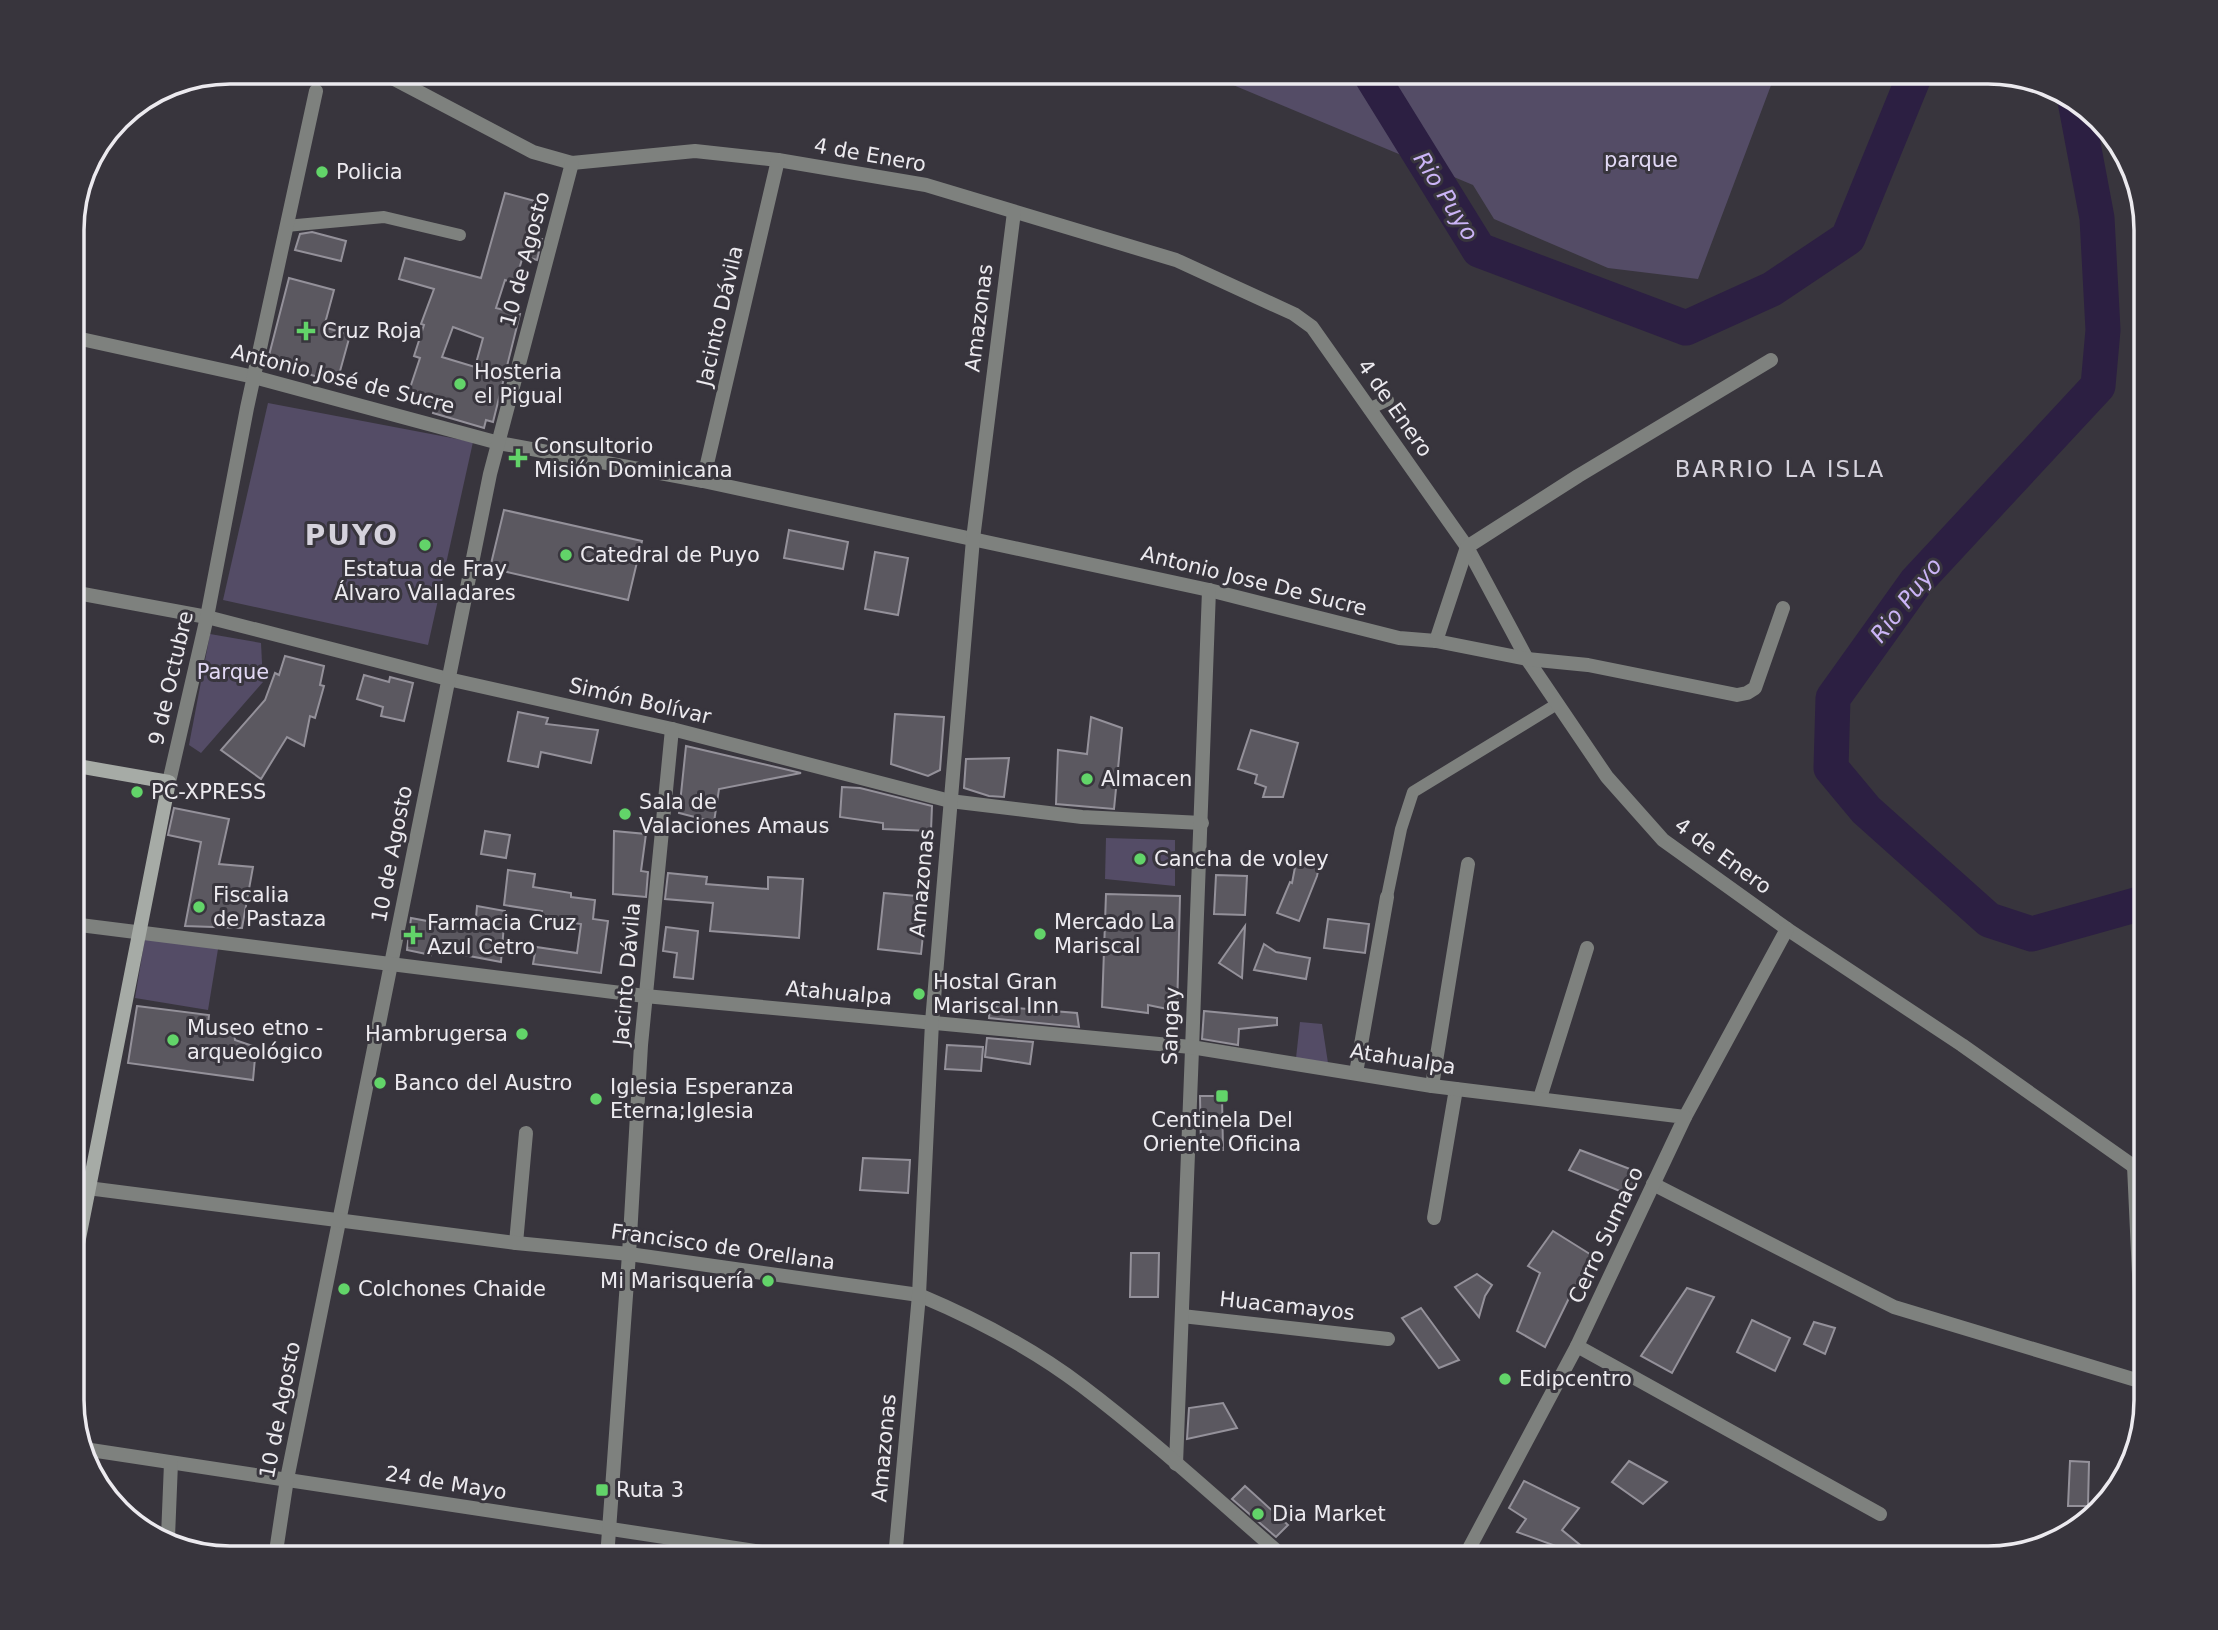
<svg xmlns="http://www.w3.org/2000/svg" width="2218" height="1630" font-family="'DejaVu Sans',sans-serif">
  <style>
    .green { fill: #544c66 }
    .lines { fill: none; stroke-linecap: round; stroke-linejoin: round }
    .river { stroke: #2c1f42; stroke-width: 35 }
    .building { fill: #5b5860; stroke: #94919a; stroke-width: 2; fill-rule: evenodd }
    .service { stroke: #7e817e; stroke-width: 12 }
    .minor { stroke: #7e817e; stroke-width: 14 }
    .tertiary { stroke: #7e817e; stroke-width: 14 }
    .secondary { stroke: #a6aba6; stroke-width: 14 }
    .poi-dot { fill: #62d469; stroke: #38353d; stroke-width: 2.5 }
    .labels { text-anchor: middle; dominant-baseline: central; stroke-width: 6; stroke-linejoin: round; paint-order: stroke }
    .street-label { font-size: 21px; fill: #eceaef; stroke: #38353d }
    .park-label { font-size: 21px; fill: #e2d9f5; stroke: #38353d }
    .poi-label { font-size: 21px; fill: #eceaef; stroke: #38353d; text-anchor: start }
    .water-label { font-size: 23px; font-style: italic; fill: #cbb4f6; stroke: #38353d }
    .neighbourhood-label { font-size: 23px; letter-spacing: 2px; fill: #d5d2dc; stroke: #38353d }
    .district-label { font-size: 28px; font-weight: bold; letter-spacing: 2px; fill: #d5d2dc; stroke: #38353d }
    .rim { fill: none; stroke: #eceaef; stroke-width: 3.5 }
  </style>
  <rect width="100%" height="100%" fill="#38353d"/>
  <g class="green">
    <path d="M1202 72H1776L1698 279 1608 268 1494 219 1473 185Z"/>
    <path d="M268 403 473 442 428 645 223 600Z"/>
    <path d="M210 634 261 643 263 682 201 753 189 745Z"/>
    <path d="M1106 838 1175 840V886L1105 879Z"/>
    <path d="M145 938 218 949 208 1010 135 998Z"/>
    <path d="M1300 1022 1322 1024 1328 1063 1296 1058Z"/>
  </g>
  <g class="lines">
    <g class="river">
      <path d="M1369 72 1479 250 1686 328 1772 289 1848 238 1916 72"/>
      <path d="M2075 101 2097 218 2103 330 2098 386 1916 582 1833 698 1831 768 1866 810 1989 920 2032 934 2146 902"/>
    </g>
  </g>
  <g class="building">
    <path d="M505 193 546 204 536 238 542 239 537 260 523 256 515 283 505 280 496 308 520 314 493 422 486 420 484 428 433 413 434 409 406 400 420 358 414 356 424 325 421 324 434 289 399 279 405 258 481 278ZM453 327 483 338 475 367 442 357Z"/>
    <path d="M312 232 346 241 341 261 295 250 300 234Z"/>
    <path d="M289 278 334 290 324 327 350 335 337 382 267 363Z"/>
    <path d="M504 510 642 541 628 600 490 568Z"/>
    <path d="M789 530 848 542 843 569 784 558Z"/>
    <path d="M875 552 908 558 898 615 865 609Z"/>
    <path d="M285 656 324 666 320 685 324 686 315 718 310 716 304 746 287 737 261 779 221 750 265 700 275 673 279 675Z"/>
    <path d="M364 675 389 682 390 677 413 683 404 721 381 716 383 707 357 699Z"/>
    <path d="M518 712 548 718 546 724 598 730 591 763 541 752 538 767 508 761Z"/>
    <path d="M895 714 944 717 940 770 928 776 891 764Z"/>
    <path d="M1091 717 1122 728 1114 809 1056 804 1058 750 1087 754Z"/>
    <path d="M1251 730 1298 743 1283 797H1263L1266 787 1255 783 1257 775 1238 769Z"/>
    <path d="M686 746 801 773 719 789 714 822 679 813Z"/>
    <path d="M1009 758 1004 797 989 796 964 788 966 759Z"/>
    <path d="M842 787 860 788 932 806 931 831 883 829V823L840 817Z"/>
    <path d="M174 808 229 819 219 864 253 867 242 928 185 926 201 842 168 835Z"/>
    <path d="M485 831 510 835 506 858 481 854Z"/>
    <path d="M614 831 646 834 641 871 648 872 646 897 613 894Z"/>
    <path d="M1297 857 1320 862 1317 876 1299 921 1277 913 1290 882 1292 883Z"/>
    <path d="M508 870 535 874 533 887 571 893V897L595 900 593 919 608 921 601 973 533 964 536 947 577 953 581 924 540 918 542 911 504 905Z"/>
    <path d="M668 873 707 877 706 884 768 889V877L803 879 799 938 710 931 713 903 665 899Z"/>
    <path d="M1216 875 1247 876 1245 915 1214 914Z"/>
    <path d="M884 893 927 897 921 954 878 949Z"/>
    <path d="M1106 894 1180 896 1177 1011 1148 1005V1013L1102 1007Z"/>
    <path d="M477 906 505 911 501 962 432 949 431 955 407 950 411 918 475 930Z"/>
    <path d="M1328 919 1369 924 1365 953 1324 948Z"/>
    <path d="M1245 926 1242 978 1219 963Z"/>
    <path d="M666 927 698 931 693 979 674 977 677 953 663 951Z"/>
    <path d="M1264 944 1276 952 1310 958 1306 979 1254 970Z"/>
    <path d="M137 1006 209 1015 208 1025 233 1027 235 1040 256 1047 253 1080 128 1063Z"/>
    <path d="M990 1006 1077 1013 1079 1027 989 1018Z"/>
    <path d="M1204 1011 1277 1018V1025L1239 1029 1238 1045 1202 1039Z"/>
    <path d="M987 1038 1033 1042 1030 1064 985 1057Z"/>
    <path d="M947 1045 983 1047 981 1071 945 1069Z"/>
    <path d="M1200 1096H1222L1223 1150H1201Z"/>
    <path d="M1580 1150 1643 1174 1627 1194 1569 1170Z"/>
    <path d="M863 1158 910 1160 908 1193 860 1190Z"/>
    <path d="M1553 1231 1593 1256 1572 1292 1545 1347 1517 1331 1540 1273 1528 1266Z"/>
    <path d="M1131 1253H1159L1158 1297H1130Z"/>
    <path d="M1477 1274 1492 1285 1485 1296 1479 1317 1455 1287Z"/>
    <path d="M1687 1288 1714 1297 1672 1373 1641 1356Z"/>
    <path d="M1421 1308 1459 1360 1439 1368 1402 1318Z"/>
    <path d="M1752 1320 1790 1338 1775 1371 1737 1352Z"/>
    <path d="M1814 1322 1835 1328 1825 1354 1804 1344Z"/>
    <path d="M1223 1403 1237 1428 1187 1439 1189 1408Z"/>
    <path d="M1629 1461 1667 1482 1643 1504 1612 1482Z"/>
    <path d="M2070 1461 2089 1462 2088 1506H2068Z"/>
    <path d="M1524 1481 1579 1508 1562 1530 1596 1558 1581 1555 1579 1558H1552L1556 1546 1517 1532 1526 1519 1509 1508Z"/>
    <path d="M1245 1486 1288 1525 1276 1537 1232 1499Z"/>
  </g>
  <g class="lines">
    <g class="service">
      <path d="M286 226 384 217 460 235"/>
      <path d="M1369 409 1388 400"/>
      <path d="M1387 897 1401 829 1413 792 1557 704"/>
    </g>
    <g class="minor">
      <path d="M381 72 533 152 572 163 695 151 778 160 926 185 1176 260 1294 314 1312 327 1467 547 1527 659 1607 777 1663 840 1787 929 1962 1045 2146 1175"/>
      <path d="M72 337 254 377 499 443 703 481 1209 590 1399 638 1436 641 1527 659 1588 665 1737 695 1747 693 1755 688 1783 608"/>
      <path d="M703 481 778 160"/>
      <path d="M72 592 207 617 448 679 672 729 950 801 1082 817 1202 823"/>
      <path d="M1436 641 1467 547 1578 476 1771 360"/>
      <path d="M169 782 207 617 247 408 316 91"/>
      <path d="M932 1022 973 539 1014 212"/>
      <path d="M1356 1073 1387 897"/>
      <path d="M1432 1086 1468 864"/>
      <path d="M1540 1098 1587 948"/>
      <path d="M1685 1117 1787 929"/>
      <path d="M2134 1166 2145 1404"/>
      <path d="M1653 1184 1894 1307 2146 1383"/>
      <path d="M1434 1218 1456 1089"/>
      <path d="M516 1243 526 1133"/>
      <path d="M1182 1316 1388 1339"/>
      <path d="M1577 1346 1880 1514"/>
      <path d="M84 1449 802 1558"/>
      <path d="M1176 1464C1186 1173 1200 881 1209 590"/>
      <path d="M168 1537 171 1463"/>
      <path d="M275 1558 287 1479 490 474 572 163"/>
      <path d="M607 1558 629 1254 641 1045 672 729"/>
    </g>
    <g class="tertiary">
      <path d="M72 924 645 996 1191 1047 1432 1086 1685 1117 1577 1346 1464 1558"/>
      <path d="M72 1186 516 1243 629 1254 919 1295C976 1319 1032 1348 1082 1386 1152 1439 1218 1500 1285 1558"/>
      <path d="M895 1558 919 1295 932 1022"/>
    </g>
    <path class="secondary" d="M72 1274 169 782 72 765"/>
  </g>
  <g class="poi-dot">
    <circle cx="322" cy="172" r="7"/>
    <path d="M302.5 320.5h7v7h7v7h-7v7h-7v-7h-7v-7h7z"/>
    <circle cx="460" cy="384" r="7"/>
    <path d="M514.5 447.5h7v7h7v7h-7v7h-7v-7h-7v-7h7z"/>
    <circle cx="425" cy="545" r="7"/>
    <circle cx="566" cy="555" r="7"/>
    <circle cx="1087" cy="779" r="7"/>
    <circle cx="137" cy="792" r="7"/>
    <circle cx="625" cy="814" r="7"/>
    <circle cx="1140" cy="859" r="7"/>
    <circle cx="199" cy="907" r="7"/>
    <circle cx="1040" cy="934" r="7"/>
    <path d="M409.5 924.5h7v7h7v7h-7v7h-7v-7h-7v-7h7z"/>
    <circle cx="919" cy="994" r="7"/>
    <circle cx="522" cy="1034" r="7"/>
    <circle cx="173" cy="1040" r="7"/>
    <circle cx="380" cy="1083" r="7"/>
    <rect x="1215" y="1089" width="14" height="14" rx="3.5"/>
    <circle cx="596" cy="1099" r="7"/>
    <circle cx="768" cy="1281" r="7"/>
    <circle cx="344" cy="1289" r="7"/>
    <circle cx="1505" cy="1379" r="7"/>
    <rect x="595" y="1483" width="14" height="14" rx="3.5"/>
    <circle cx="1258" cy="1514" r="7"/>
  </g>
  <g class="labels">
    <g class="street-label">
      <text transform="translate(870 155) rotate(10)">4 de Enero</text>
      <text transform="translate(525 259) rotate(-75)">10 de Agosto</text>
      <text transform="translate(720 316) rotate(-77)">Jacinto Dávila</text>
      <text transform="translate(979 318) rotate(-83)">Amazonas</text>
      <text transform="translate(343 379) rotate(14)">Antonio José de Sucre</text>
      <text transform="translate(1395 408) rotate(55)">4 de Enero</text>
      <text transform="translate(1254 581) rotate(14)">Antonio Jose De Sucre</text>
      <text transform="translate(171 678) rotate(-77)">9 de Octubre</text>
      <text transform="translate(640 701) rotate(13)">Simón Bolívar</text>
      <text transform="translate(392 854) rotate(-79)">10 de Agosto</text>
      <text transform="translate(1723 856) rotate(36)">4 de Enero</text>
      <text transform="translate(922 883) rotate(-85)">Amazonas</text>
      <text transform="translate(627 974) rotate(-85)">Jacinto Dávila</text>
      <text transform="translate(839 993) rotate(5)">Atahualpa</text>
      <text transform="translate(1171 1026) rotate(-88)">Sangay</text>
      <text transform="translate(1403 1059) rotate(9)">Atahualpa</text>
      <text transform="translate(1606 1235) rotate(-65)">Cerro Sumaco</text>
      <text transform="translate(723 1247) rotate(8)">Francisco de Orellana</text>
      <text transform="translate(1287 1306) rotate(6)">Huacamayos</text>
      <text transform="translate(280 1410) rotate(-79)">10 de Agosto</text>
      <text transform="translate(884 1448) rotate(-85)">Amazonas</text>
      <text transform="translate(446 1483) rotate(9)">24 de Mayo</text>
    </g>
    <g class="park-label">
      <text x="1641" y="160">parque</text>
      <text x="233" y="672">Parque</text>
    </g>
    <g class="poi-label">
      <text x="336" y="172">Policia</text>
      <text x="322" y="331">Cruz Roja</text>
      <text x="474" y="372">Hosteria<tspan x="474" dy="24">el Pigual</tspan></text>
      <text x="534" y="446">Consultorio<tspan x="534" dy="24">Misión Dominicana</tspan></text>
      <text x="580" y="555">Catedral de Puyo</text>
      <text x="425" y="569" text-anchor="middle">Estatua de Fray<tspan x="425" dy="24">Álvaro Valladares</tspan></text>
      <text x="1101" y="779">Almacen</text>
      <text x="151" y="792">PC-XPRESS</text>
      <text x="639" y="802">Sala de<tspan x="639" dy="24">Valaciones Amaus</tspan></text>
      <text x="1154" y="859">Cancha de voley</text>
      <text x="213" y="895">Fiscalia<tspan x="213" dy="24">de Pastaza</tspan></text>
      <text x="1054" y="922">Mercado La<tspan x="1054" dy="24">Mariscal</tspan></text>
      <text x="427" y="923">Farmacia Cruz<tspan x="427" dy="24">Azul Cetro</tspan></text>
      <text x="933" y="982">Hostal Gran<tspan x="933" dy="24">Mariscal Inn</tspan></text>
      <text x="187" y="1028">Museo etno -<tspan x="187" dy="24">arqueológico</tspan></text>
      <text x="508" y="1034" text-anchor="end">Hambrugersa</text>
      <text x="394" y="1083">Banco del Austro</text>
      <text x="610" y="1087">Iglesia Esperanza<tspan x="610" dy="24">Eterna;Iglesia</tspan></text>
      <text x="1222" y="1120" text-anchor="middle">Centinela Del<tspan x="1222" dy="24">Oriente Oficina</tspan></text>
      <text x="754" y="1281" text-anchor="end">Mi Marisquería</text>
      <text x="358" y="1289">Colchones Chaide</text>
      <text x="1519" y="1379">Edipcentro</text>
      <text x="616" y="1490">Ruta 3</text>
      <text x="1272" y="1514">Dia Market</text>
    </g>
    <g class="water-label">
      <text transform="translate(1446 196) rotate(58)">Rio Puyo</text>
      <text transform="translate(1906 600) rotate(-52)">Rio Puyo</text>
    </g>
    <g class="neighbourhood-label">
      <text x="1780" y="469">BARRIO LA ISLA</text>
    </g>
    <g class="district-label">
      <text x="352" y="535">PUYO</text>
    </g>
  </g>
  <path d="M0 0H2218V1630H0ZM230 84H1988A146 146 0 0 1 2134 230V1400A146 146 0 0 1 1988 1546H230A146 146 0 0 1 84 1400V230A146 146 0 0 1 230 84Z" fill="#38353d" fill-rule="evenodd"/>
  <path class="rim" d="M230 84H1988A146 146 0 0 1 2134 230V1400A146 146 0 0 1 1988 1546H230A146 146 0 0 1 84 1400V230A146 146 0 0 1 230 84Z"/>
</svg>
